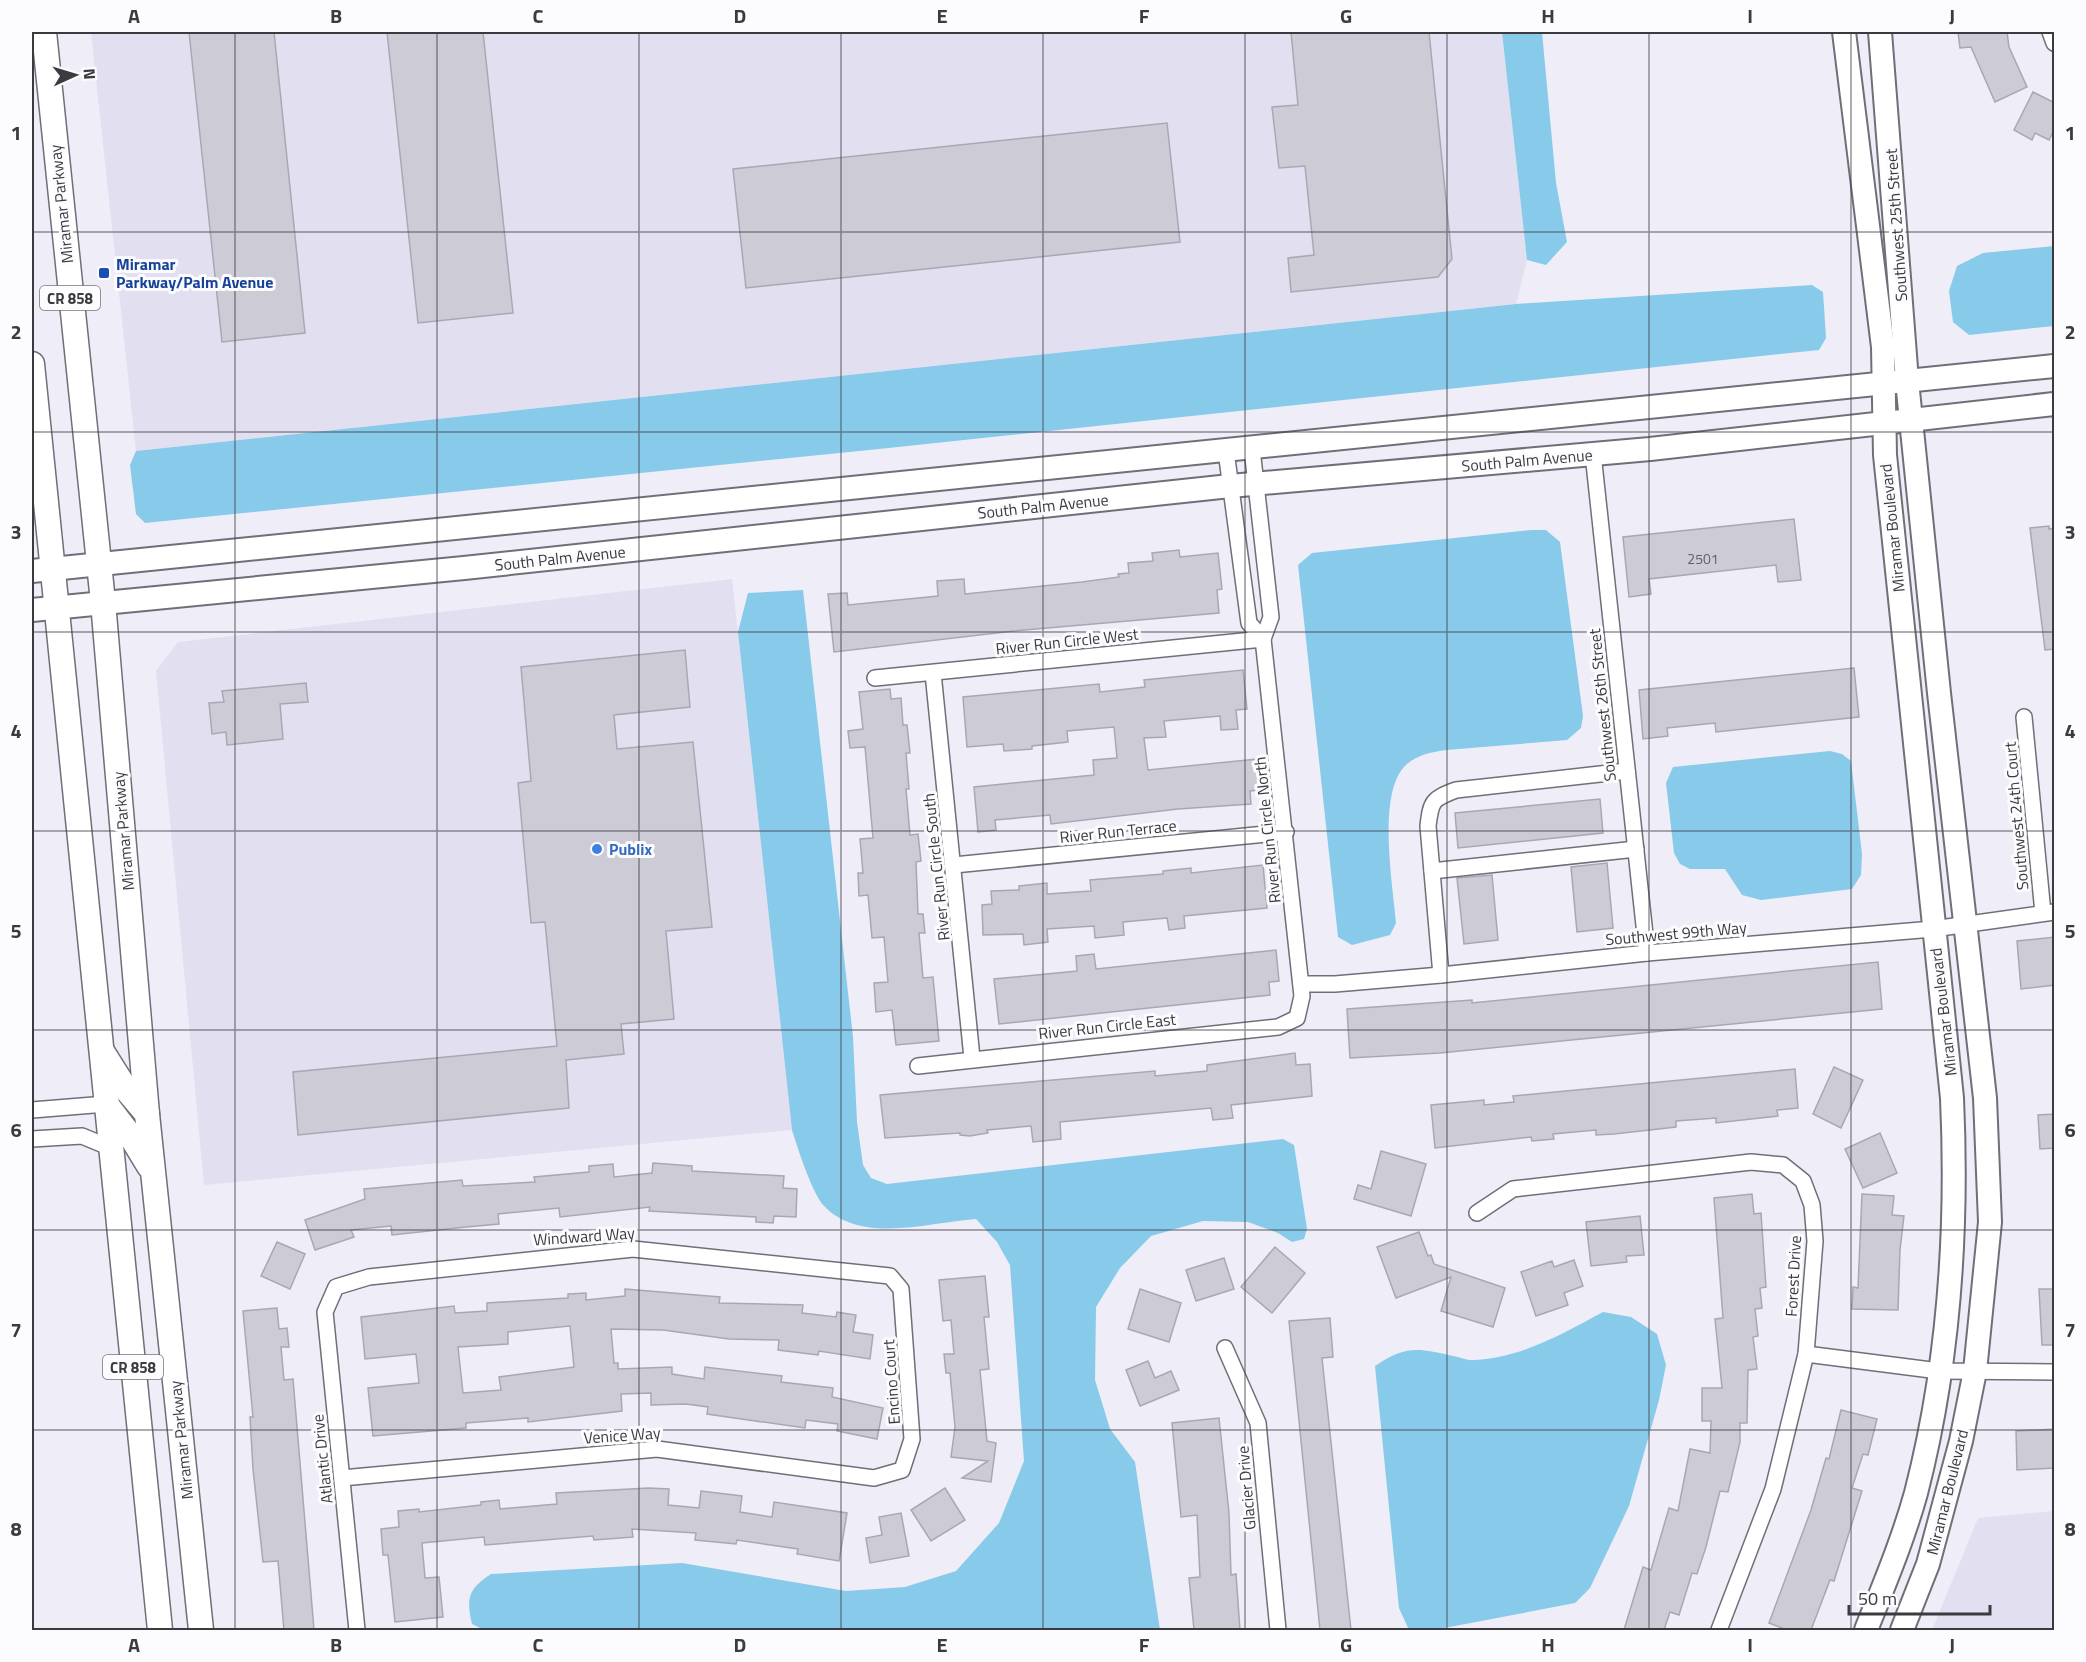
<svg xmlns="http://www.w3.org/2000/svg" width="2086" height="1662" font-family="'Titillium Web',sans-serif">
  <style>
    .built { fill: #e2dff1 }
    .water { fill: #88caea }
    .building { fill: #cdcbd6; stroke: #a9a8b2; stroke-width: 1.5; fill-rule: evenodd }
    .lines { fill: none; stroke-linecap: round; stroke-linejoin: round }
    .street-casing { stroke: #706f78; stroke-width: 18 }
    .secondary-casing { stroke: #706f78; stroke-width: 26 }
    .primary-casing { stroke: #706f78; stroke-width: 27 }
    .street { stroke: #fff; stroke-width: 15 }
    .secondary { stroke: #fff; stroke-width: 22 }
    .primary { stroke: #fff; stroke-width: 24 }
    .grid { fill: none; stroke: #3b3a3f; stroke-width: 1.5; stroke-opacity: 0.55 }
    .transit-dot { fill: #1a4fb4; stroke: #fcfbfe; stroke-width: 2 }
    .shop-dot { fill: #3f7fe0; stroke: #fcfbfe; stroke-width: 2 }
    .labels { text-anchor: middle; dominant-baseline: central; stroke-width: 6; stroke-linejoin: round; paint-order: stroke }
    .number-label { font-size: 14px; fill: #605e65 }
    .shield { fill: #fcfbfe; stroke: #757478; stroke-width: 1.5 }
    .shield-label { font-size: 15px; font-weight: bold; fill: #3b3a3f }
    .street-label { font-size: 16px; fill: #3b3a3f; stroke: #fcfbfe }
    .transit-label { font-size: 16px; font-weight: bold; fill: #164399; stroke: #fcfbfe; text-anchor: start }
    .shop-label { font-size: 16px; font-weight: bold; fill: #366cbe; stroke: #fcfbfe; text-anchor: start }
    .neatline { fill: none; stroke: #3b3a3f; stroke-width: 2 }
    .grid-label { font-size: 20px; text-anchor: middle; font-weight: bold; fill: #3b3a3f }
  </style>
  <rect width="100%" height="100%" fill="#eeedf8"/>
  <g class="built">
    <path d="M91 32H1502L1527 260 1516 304 136 451Z"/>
    <path d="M732 579 792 1130 204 1185 156 671 178 642Z"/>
    <path d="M2054 1511V1630H1932L1978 1518Z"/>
  </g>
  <g class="water">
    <path d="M1502 32H1542L1556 183 1567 242 1546 265 1527 260Z"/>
    <path d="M2054 246V326L1969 335 1953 322 1949 291 1957 266 1983 253Z"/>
    <path d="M1812 285 1823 292 1826 338 1819 350 879 449 145 523 136 514 130 465 136 451 1516 304Z"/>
    <path d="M1531 530H1546L1560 542 1583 716 1581 728 1567 740 1446 750C1432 752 1419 754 1407 764 1376 790 1393 886 1396 923L1390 935 1352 945 1338 937 1298 565 1312 553Z"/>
    <path d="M803 590 853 1037 857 1122 863 1165 871 1178 887 1184 1283 1139 1294 1145 1307 1229 1304 1239 1292 1242 1278 1233 1248 1222 1203 1221 1151 1236 1120 1268 1096 1307 1095 1380 1110 1429 1135 1462 1160 1630H484L472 1624C466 1598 468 1589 491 1574L682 1563 846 1591 905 1587 956 1571 999 1523 1024 1461 1010 1265 997 1242 976 1219C930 1222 861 1245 824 1206 812 1193 798 1149 792 1130L738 632 748 593Z"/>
    <path d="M1830 751 1842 754 1851 761 1862 854 1861 875 1852 889 1761 900 1742 895 1725 869H1690L1680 864 1674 853 1666 783 1673 767Z"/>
    <path d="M1603 1312 1631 1317 1657 1334 1666 1365 1659 1400 1629 1506 1590 1588 1575 1603 1434 1630H1409L1399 1608 1375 1366C1406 1345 1418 1348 1453 1356 1460 1357 1468 1361 1475 1360 1521 1358 1564 1333 1603 1312Z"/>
  </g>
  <g class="building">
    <path d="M189 32H274L305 333 222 342Z"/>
    <path d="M387 32H483L513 313 418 323Z"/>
    <path d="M1291 32H1429L1452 259 1438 277 1291 292 1288 258 1314 255 1305 166 1279 168 1272 107 1298 105Z"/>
    <path d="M1958 32H2007L2009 47 2027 87 1995 102 1971 47 1960 48Z"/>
    <path d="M2033 92 2055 103V128L2049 140 2035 133 2032 140 2014 130Z"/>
    <path d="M1167 123 1180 242 746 288 733 169Z"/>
    <path d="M1794 519 1801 580 1778 582 1776 565 1649 579 1651 594 1629 597 1623 537Z"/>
    <path d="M2049 526V529L2055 528V649L2045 650 2030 528Z"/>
    <path d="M1179 550 1180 557 1218 553 1222 589 1217 590 1219 613 1014 631 834 652 828 594 847 593 848 605 938 596 937 581 964 579 965 594 1082 582 1119 577 1118 574 1129 573 1128 563 1153 561 1152 553Z"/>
    <path d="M685 650 690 707 614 715 617 749 693 742 712 927 666 931 674 1019 621 1024 624 1054 566 1060 569 1108 298 1135 293 1072 557 1046 545 922 531 923 518 783 531 781 521 667Z"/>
    <path d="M1854 668 1859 717 1716 732 1715 723 1667 728 1668 736 1643 739 1639 690Z"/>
    <path d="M1243 670 1247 709 1236 710 1238 729 1221 730 1220 716 1164 721 1166 737 1144 738 1148 770 1257 759 1259 790 1250 791 1251 804 1178 809 1051 824 1050 815 995 820 996 830 978 832 974 787 1094 775 1093 760 1117 758 1114 727 1067 731 1068 742 1032 746V749L1004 751 1003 744 967 747 963 697 1099 684 1100 692 1145 687 1144 680Z"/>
    <path d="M306 683 308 702 280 704 283 739 227 745 226 732 212 734 209 703 224 702 222 691Z"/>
    <path d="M890 689 891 699 901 698 903 725H907L910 753H906L909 789H906L910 835 918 834 921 861 916 862 918 914H923L925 933H919L923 978 933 977 939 1041 896 1045 892 1010 876 1012 874 983 888 982 884 937 872 938 868 895 859 896 858 873H863L860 839 873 838 865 747 850 748 848 731 863 729 859 692Z"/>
    <path d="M1600 799 1603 833 1458 848 1455 813Z"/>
    <path d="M1607 863 1613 928 1577 932 1571 867Z"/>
    <path d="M1263 865 1267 908 1184 916 1185 928 1169 930 1167 918 1123 922 1124 935 1095 938 1094 926 1047 929 1048 942 1024 945 1023 934 983 935 982 905 992 904 991 891 1019 890V886L1047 883V894L1091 891 1090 880 1163 874V871L1191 868V873Z"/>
    <path d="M1492 875 1498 940 1464 944 1457 878Z"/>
    <path d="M2055 937V985L2021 989 2017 941Z"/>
    <path d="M1276 950 1279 981 1269 982 1270 995 999 1024 994 979 1077 971 1076 956 1094 954 1096 969Z"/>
    <path d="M1878 962 1882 1009 1440 1053 1350 1058 1347 1009 1472 1000V1003Z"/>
    <path d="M1295 1053 1296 1065 1310 1064 1312 1096 1231 1105 1233 1118 1213 1120 1211 1108 1060 1122 1061 1139 1033 1142 1031 1126 987 1130 988 1133 970 1136 960 1135V1133L885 1138 880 1095 1155 1071V1076L1207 1071V1065Z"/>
    <path d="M1834 1067 1863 1080 1841 1128 1813 1114Z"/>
    <path d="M1795 1069 1798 1108 1777 1110 1778 1116 1716 1123V1118L1676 1121V1127L1614 1134 1596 1135V1130L1553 1134 1554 1139 1532 1141 1531 1137 1435 1148 1431 1105 1484 1100V1105L1514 1102 1513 1096Z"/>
    <path d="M2055 1114V1148L2040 1149 2038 1115Z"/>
    <path d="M1880 1133 1897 1173 1863 1188 1845 1149Z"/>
    <path d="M1381 1151 1426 1164 1411 1216 1354 1199 1358 1185 1371 1189Z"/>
    <path d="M653 1163 692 1166V1171L784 1176 783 1188 797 1189 796 1217 774 1216 773 1223 756 1222V1217L649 1211 650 1207 560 1217 559 1208 498 1214 499 1224 466 1227 392 1235 391 1226 351 1230 354 1237 315 1250 305 1220 365 1199 364 1189 462 1180 463 1186 535 1182 534 1177 589 1172V1166L613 1164 614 1177 652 1173Z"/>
    <path d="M1752 1194 1754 1214 1761 1213 1766 1287 1760 1288 1762 1308 1755 1309 1758 1336 1753 1337 1757 1369 1748 1370 1747 1423H1740V1442L1728 1492 1720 1491 1706 1547 1697 1574 1692 1573 1679 1615 1670 1612 1664 1630H1624L1643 1567 1651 1570 1669 1508 1678 1511 1690 1449 1710 1453 1711 1421H1702V1388H1722L1715 1319 1723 1318 1714 1198Z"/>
    <path d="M1862 1194 1894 1196 1892 1215 1904 1216 1900 1250 1898 1310 1852 1309 1853 1287 1858 1288Z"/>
    <path d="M1640 1216 1644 1255 1626 1256 1627 1262 1591 1266 1586 1222Z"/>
    <path d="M1419 1232 1428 1256 1431 1255 1434 1264 1505 1288 1493 1327 1441 1311 1451 1277 1396 1298 1377 1247Z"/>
    <path d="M277 1242 305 1254 290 1289 261 1276Z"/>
    <path d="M1275 1247 1305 1273 1272 1313 1241 1287Z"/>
    <path d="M1224 1258 1234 1289 1196 1301 1186 1270Z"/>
    <path d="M1574 1260 1583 1286 1564 1293 1568 1305 1536 1316 1521 1272 1552 1261 1554 1267Z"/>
    <path d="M985 1276 989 1317H984L989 1369 980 1370 987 1441 996 1443 991 1482 962 1478 988 1461 951 1457 955 1427 950 1373H946L944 1354H954L951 1320 943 1321 939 1280Z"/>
    <path d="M625 1289 720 1297 719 1303 803 1305 802 1313 836 1317 837 1312 856 1315 853 1332 873 1335 870 1359 819 1351 818 1355 778 1350 779 1340 729 1339 663 1330 611 1329 614 1363H618V1369L672 1367V1374L704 1379 705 1367 782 1376 781 1382 833 1388 832 1397 883 1408 877 1439 837 1431 838 1424 806 1420 805 1428 707 1414 708 1407 686 1404 651 1405V1393L621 1394 622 1411 528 1422V1418L466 1423V1428L373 1436 368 1388 419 1383 416 1354 365 1359 361 1317 454 1306 455 1313 487 1311V1303L568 1298V1294L586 1293V1300L625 1296ZM570 1326 574 1367 499 1377 501 1390 463 1393 458 1347 508 1344V1332Z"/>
    <path d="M1140 1289 1181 1303 1169 1342 1128 1329Z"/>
    <path d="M2039 1289H2055V1345H2042Z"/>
    <path d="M277 1308 279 1329 287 1328 289 1347H281L284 1380 293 1379 314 1630H284L278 1561 263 1562 253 1469 250 1417H253L243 1311Z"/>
    <path d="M1330 1318 1333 1357 1322 1358 1351 1630H1320L1289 1321Z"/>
    <path d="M1148 1361 1155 1378 1171 1371 1179 1390 1140 1406 1126 1370Z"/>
    <path d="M1841 1410 1877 1419 1868 1455 1863 1454 1852 1488 1862 1491 1834 1581 1830 1580 1811 1630H1787L1769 1623 1811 1510 1826 1458 1829 1459Z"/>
    <path d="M1219 1418 1229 1513 1231 1575 1236 1574 1240 1630H1194L1189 1578 1200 1577 1197 1515 1181 1517 1172 1423Z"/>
    <path d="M2055 1429V1468L2017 1470 2016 1431Z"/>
    <path d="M649 1488 669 1489 668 1505 699 1508 701 1491 742 1496 740 1512 772 1517 774 1502 847 1513 839 1561 797 1554 798 1549 737 1540 736 1544 695 1540 696 1533 632 1529 633 1537 594 1540 593 1536 485 1545 484 1537 422 1543 425 1578 439 1577 443 1617 395 1622 388 1555H383L381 1529 399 1527 398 1511 419 1509V1512L481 1505V1502L499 1500 500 1509 557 1504 556 1493Z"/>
    <path d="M945 1488 965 1520 931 1541 911 1510Z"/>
    <path d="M901 1513 909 1556 870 1563 866 1538 882 1535 879 1517Z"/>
  </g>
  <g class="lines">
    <defs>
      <g id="street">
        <path d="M2050 32 2054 43"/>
        <path d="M1226 451 1249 623 1263 639"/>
        <path d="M1593 454 1647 953"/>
        <path d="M933 673 972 1058"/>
        <path d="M875 678 1263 639"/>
        <path d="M2024 717 2043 913"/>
        <path d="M954 865 1286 832"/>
        <path d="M1432 871 1636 849"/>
        <path d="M1441 975 1428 826C1431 801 1432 799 1456 790L1627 771"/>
        <path d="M1301 984H1335L1441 975 1647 953 1933 929 2054 912"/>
        <path d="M918 1066 1278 1027 1297 1018 1302 996 1263 639 1271 617 1252 449"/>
        <path d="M32 1110 106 1104"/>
        <path d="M32 1139 82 1136 111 1148"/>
        <path d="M1477 1213 1513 1189 1751 1162 1783 1165 1803 1181 1812 1205 1815 1241 1806 1354 1773 1489 1719 1630"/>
        <path d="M1225 1348 1258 1423 1278 1630"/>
        <path d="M1806 1354 1939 1371 2054 1372"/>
        <path d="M342 1478 657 1449 874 1478 902 1470 912 1439 901 1289 890 1276 633 1249 369 1277 336 1287 325 1312 357 1630"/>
      </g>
      <g id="secondary">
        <path d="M1844 32 1883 347 1885 455 1952 1098C1958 1230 1949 1365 1916 1493 1903 1540 1884 1585 1866 1630"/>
        <path d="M1880 32 1907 381 1939 693 1985 1098 1990 1222 1975 1371 1961 1441 1928 1564 1902 1630"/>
        <path d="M32 571 2054 366"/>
        <path d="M32 610 464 568 1230 486 1650 449 2054 404"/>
      </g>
      <g id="primary">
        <path d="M44 32 103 602 147 1114 201 1630"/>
        <path d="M32 364 160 1630"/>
        <path d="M103 1053 125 1088 147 1114"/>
        <path d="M106 1104 132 1138 149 1166"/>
      </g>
    </defs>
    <use href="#street" class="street-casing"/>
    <use href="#secondary" class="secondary-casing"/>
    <use href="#primary" class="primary-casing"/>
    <use href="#street" class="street"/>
    <use href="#secondary" class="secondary"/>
    <use href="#primary" class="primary"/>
  </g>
  <path class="grid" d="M235 32V1630M437 32V1630M639 32V1630M841 32V1630M1043 32V1630M1245 32V1630M1447 32V1630M1649 32V1630M1851 32V1630M32 232H2054M32 432H2054M32 632H2054M32 831H2054M32 1030H2054M32 1230H2054M32 1430H2054"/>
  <rect class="transit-dot" x="98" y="267" width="12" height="12" rx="3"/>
  <circle class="shop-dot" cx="597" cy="849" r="6"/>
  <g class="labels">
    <g class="number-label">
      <text x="1703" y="558">2501</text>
    </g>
    <g class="shield">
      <rect x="40" y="286" width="60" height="24" rx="4.5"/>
      <rect x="103" y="1355" width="60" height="24" rx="4.5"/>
    </g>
    <g class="shield-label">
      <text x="70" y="298">CR 858</text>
      <text x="133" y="1367">CR 858</text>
    </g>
    <g class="street-label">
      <text transform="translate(61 204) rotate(-96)">Miramar Parkway</text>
      <text transform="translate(1896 225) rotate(-94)">Southwest 25th Street</text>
      <text transform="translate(1527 460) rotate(-5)">South Palm Avenue</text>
      <text transform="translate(1043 506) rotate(-6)">South Palm Avenue</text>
      <text transform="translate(1892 528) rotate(-96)">Miramar Boulevard</text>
      <text transform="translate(560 558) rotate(-6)">South Palm Avenue</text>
      <text transform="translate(1067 641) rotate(-6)">River Run Circle West</text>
      <text transform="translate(1602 705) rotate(-96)">Southwest 26th Street</text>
      <text transform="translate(2016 816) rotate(-95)">Southwest 24th Court</text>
      <text transform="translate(1267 830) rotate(-96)">River Run Circle North</text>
      <text transform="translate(123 831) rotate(-95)">Miramar Parkway</text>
      <text transform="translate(1118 831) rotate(-6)">River Run Terrace</text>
      <text transform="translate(936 867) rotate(-96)">River Run Circle South</text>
      <text transform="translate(1676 933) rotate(-5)">Southwest 99th Way</text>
      <text transform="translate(1943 1012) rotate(-97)">Miramar Boulevard</text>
      <text transform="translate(1107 1026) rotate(-6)">River Run Circle East</text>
      <text transform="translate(584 1236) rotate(-4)">Windward Way</text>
      <text transform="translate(1793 1276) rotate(-87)">Forest Drive</text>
      <text transform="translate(891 1382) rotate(-94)">Encino Court</text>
      <text transform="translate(622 1435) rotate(-4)">Venice Way</text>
      <text transform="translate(181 1440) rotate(-96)">Miramar Parkway</text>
      <text transform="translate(322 1459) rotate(-96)">Atlantic Drive</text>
      <text transform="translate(1246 1488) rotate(-95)">Glacier Drive</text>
      <text transform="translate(1947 1492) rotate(-76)">Miramar Boulevard</text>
    </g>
    <g class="transit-label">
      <text x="116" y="264">Miramar<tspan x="116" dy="18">Parkway/Palm Avenue</tspan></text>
    </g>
    <g class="shop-label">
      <text x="609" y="849">Publix</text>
    </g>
  </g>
  <rect width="2086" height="1662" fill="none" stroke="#fcfbfe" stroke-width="66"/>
  <g transform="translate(75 75) rotate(86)" stroke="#fcfbfe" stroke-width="4.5" paint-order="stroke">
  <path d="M0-4.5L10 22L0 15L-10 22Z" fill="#3b3a3f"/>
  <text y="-9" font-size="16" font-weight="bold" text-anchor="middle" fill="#3b3a3f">N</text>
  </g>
  <path d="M1849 1605v9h141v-9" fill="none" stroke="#3b3a3f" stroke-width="3"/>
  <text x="1858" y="1605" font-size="18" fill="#3b3a3f" stroke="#fcfbfe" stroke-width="4.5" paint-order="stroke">50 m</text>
  <rect x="33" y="33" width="2020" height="1596" class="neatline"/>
  <g class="grid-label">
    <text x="134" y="23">A</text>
    <text x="336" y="23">B</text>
    <text x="538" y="23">C</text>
    <text x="740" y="23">D</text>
    <text x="942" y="23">E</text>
    <text x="1144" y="23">F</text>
    <text x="1346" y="23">G</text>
    <text x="1548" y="23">H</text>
    <text x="1750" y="23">I</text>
    <text x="1952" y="23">J</text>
    <text x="16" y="140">1</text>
    <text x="2070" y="140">1</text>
    <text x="16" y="339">2</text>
    <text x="2070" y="339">2</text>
    <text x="16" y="539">3</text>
    <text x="2070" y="539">3</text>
    <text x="16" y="738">4</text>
    <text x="2070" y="738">4</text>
    <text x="16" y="938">5</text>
    <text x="2070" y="938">5</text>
    <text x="16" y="1137">6</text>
    <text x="2070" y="1137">6</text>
    <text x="16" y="1337">7</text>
    <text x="2070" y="1337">7</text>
    <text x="16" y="1536">8</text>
    <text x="2070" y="1536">8</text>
    <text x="134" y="1652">A</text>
    <text x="336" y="1652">B</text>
    <text x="538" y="1652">C</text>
    <text x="740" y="1652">D</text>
    <text x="942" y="1652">E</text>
    <text x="1144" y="1652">F</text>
    <text x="1346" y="1652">G</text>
    <text x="1548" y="1652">H</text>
    <text x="1750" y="1652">I</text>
    <text x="1952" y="1652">J</text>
  </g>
</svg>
